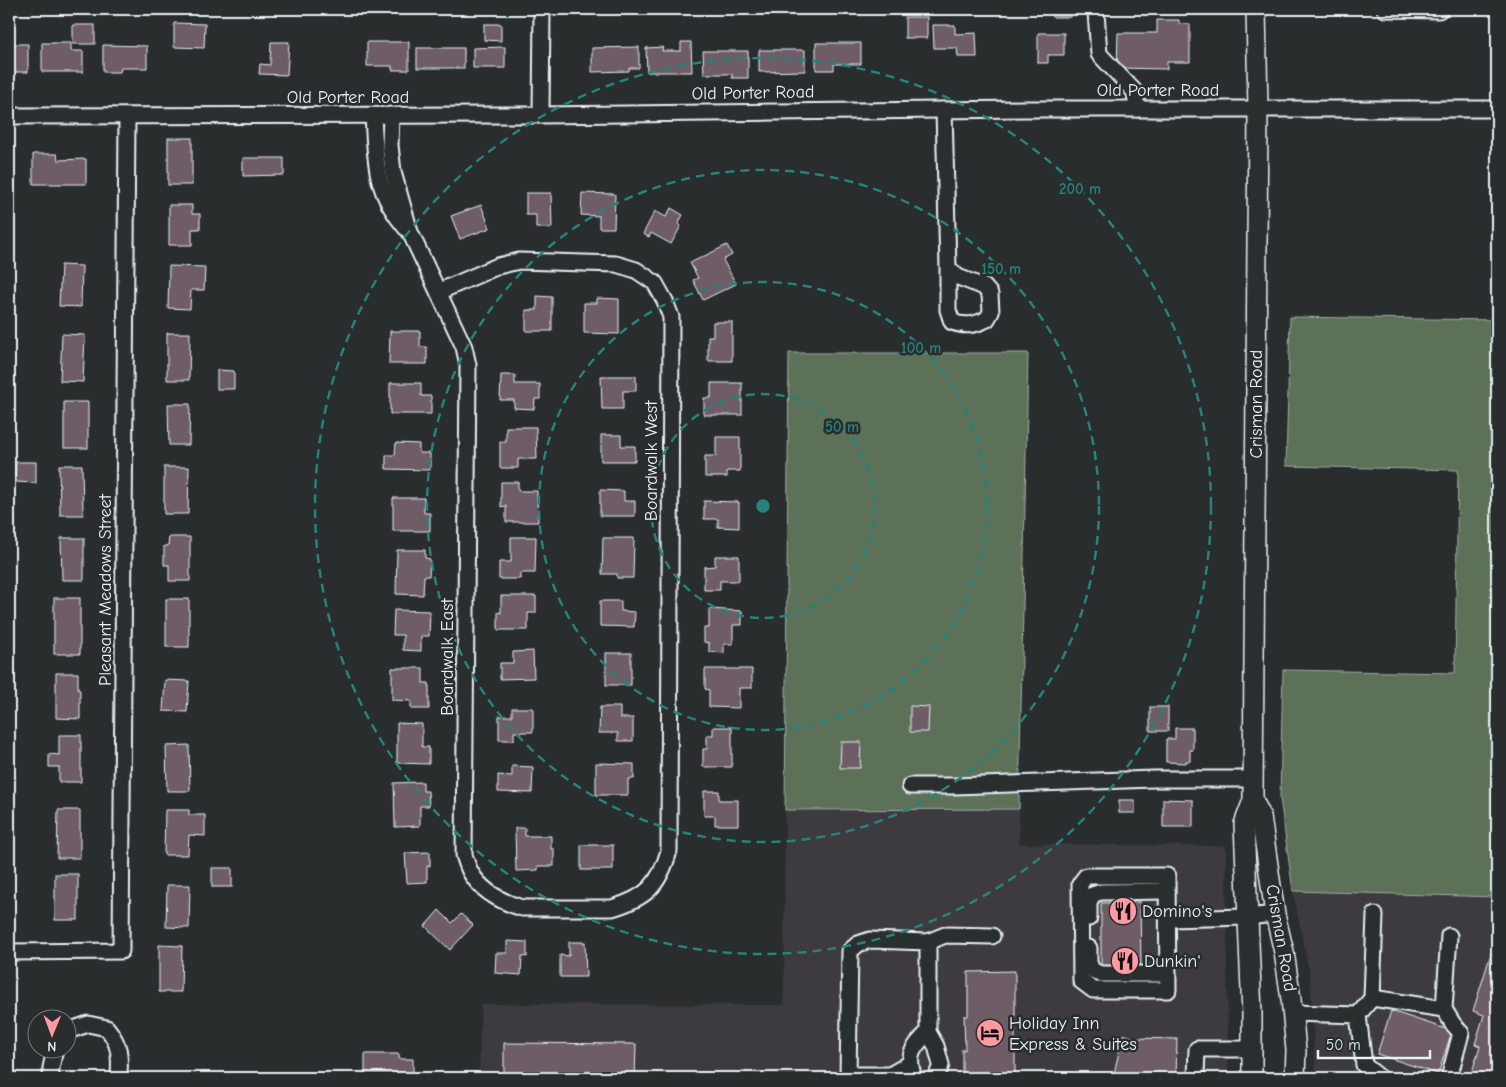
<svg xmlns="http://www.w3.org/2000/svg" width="1506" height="1087" font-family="'Comic Neue',sans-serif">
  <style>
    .built { fill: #3e3b3f }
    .green { fill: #5d6f59; stroke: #a2b0a8 }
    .building { fill: #6e5d66; stroke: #e8f1f8 }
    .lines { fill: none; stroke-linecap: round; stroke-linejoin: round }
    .minor-casing { stroke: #e8f1f8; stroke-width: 19 }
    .major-casing { stroke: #e8f1f8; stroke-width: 22 }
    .minor { stroke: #2a2d2e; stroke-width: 15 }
    .major { stroke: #2a2d2e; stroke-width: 19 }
    .ring { fill: none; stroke: #25827c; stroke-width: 2.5; stroke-dasharray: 9 6 }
    .labels { text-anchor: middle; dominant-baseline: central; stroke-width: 5; stroke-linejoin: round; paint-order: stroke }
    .street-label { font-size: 18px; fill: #e8f1f8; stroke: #2a2d2e }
    .poi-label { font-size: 18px; fill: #e8f1f8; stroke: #2a2d2e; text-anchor: start }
    .centre { fill: #25827c; stroke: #2a2d2e; stroke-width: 2.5 }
    .ring-label { font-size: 15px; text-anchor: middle; font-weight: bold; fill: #25827c; stroke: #2a2d2e; stroke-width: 5; stroke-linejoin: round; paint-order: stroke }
  </style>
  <rect width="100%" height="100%" fill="#2a2d2e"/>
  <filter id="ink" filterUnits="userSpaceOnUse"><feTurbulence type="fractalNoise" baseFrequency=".02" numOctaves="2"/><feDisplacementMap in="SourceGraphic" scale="10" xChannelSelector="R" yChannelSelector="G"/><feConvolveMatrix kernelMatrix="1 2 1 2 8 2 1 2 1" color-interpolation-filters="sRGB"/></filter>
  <g filter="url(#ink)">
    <g class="built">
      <path d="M1019 809V844L1226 846 1228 1078H479L481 1004 784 1005 785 810Z"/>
      <path d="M1293 891 1497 897V1078H1316L1310 976Z"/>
    </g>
    <g class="green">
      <path d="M1290 317 1497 320V897L1293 891 1280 798 1283 670 1455 673 1458 470 1286 466Z"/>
      <path d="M789 353H1028L1019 809 785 810Z"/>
    </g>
    <g class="building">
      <rect x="1052" y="9" width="18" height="8"/>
      <rect x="905" y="17" width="22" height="21"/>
      <path d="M1157 20H1179V24H1190V62H1167V69L1117 68 1118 33H1157Z"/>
      <path d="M174 23 205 24 204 48 174 47Z"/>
      <path d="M484 24H501V41L484 40Z"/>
      <rect x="73" y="25" width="22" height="19"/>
      <path d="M933 25H955V34L976 33 977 57H958L957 48H934Z"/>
      <path d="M1038 33H1064V55H1048V63H1038Z"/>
      <path d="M9 36H12V44H28V72H9Z"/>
      <path d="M271 42H289L287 75 259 74 260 64 270 65Z"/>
      <path d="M367 42H409V70H392V66H367Z"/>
      <path d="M681 42H691L692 72H647L646 48 663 47 662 51H681Z"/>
      <path d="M42 43H71V51H83V72H42Z"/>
      <path d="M816 43H861V64H834V70H816Z"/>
      <path d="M103 45 147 46V68H121L120 72H103Z"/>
      <path d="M505 47V68H473V48Z"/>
      <path d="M639 47V68H629V71L592 72V48Z"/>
      <rect x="417" y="48" width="47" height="20"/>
      <path d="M759 50H805V71L759 72Z"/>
      <path d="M703 51H748V78H732V74H704Z"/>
      <rect x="168" y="138" width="24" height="47"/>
      <path d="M33 154H57L58 160 86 159V184H33Z"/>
      <path d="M243 158H284V175L243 176Z"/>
      <path d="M526 193H551L552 228H536V215H526Z"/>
      <path d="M582 193 615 194 614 228H599V216L581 215Z"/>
      <path d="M169 205H192V214H200V229H192V245H169Z"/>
      <path d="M481 205 490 228 460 239 451 216Z"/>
      <path d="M671 208 683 215 678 224 681 226 671 244 651 233 649 237 643 234 655 211 666 217Z"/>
      <path d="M727 245 732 255 723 260 736 284 703 300 693 280 698 278 690 263Z"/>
      <path d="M61 265 82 266 81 307 59 306Z"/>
      <path d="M169 266 205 267 204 290H191L190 309 168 308Z"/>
      <path d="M537 296 552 297V331H526V310H537Z"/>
      <path d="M597 298 619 299V334L584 333V303H597Z"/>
      <path d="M713 322H732V361H708V336H713Z"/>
      <path d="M390 331H420V347H427V364H389Z"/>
      <path d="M167 333H190L189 380H167Z"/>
      <path d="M62 334 85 335 83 382 60 381Z"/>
      <path d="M217 370 234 371V389H217Z"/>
      <path d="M501 375H515V384H540V399H535L534 409 514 408V400H500Z"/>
      <path d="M601 376H636V391H623V409H602Z"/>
      <path d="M390 383H421V396H431V414H390Z"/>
      <path d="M711 383H742V415H704V398H711Z"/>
      <rect x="64" y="402" width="24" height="46"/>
      <path d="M168 404H190L189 445H169Z"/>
      <path d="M506 427H536L537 459H518V468H500V442H506Z"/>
      <path d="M601 435H621V446H635V461H601Z"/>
      <path d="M716 437H740V471H727V477H705V456H716Z"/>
      <path d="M396 443 419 444V453H430V470L386 469V455H395Z"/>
      <path d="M16 462H36V483L15 482Z"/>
      <path d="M59 465H82L83 515H60Z"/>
      <path d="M164 467H189L188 514H164Z"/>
      <path d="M501 482H518V491H537L538 522H506V506L501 507Z"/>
      <path d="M600 490 624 491V501H635V516H600Z"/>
      <path d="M393 498H424V513H430V531H393Z"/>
      <path d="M704 501 739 502V528L718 527V519H704Z"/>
      <path d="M169 537H190V581H169V565H164V546H168Z"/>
      <path d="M511 537H536L535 573H520V579H499V562H511Z"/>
      <path d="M61 538H84V580H62Z"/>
      <path d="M603 538H634L633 578H617V574H602Z"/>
      <path d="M397 550H425V558L430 559 429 576H424L423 595 396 594Z"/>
      <path d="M715 556H739V581H720V590H704V567L715 566Z"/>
      <path d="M501 596H536V613H528V630H498V612L501 613Z"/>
      <rect x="54" y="598" width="26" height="56"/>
      <rect x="166" y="599" width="23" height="48"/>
      <path d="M600 601H621V611L635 612 634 627 600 626Z"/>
      <path d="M709 609 742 611V625H733V644H724V653L709 652V643L704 642V628H709Z"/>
      <path d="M394 610 430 611 429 636H421V651L403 650V635H393Z"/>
      <path d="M533 651 534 678 500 679V663H513V652Z"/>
      <rect x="606" y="653" width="25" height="32"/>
      <path d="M392 668H423V683H429V709H411V701L392 700Z"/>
      <path d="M705 669H752V688H739V708L709 707V690L705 689Z"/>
      <path d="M56 673H78V690H80V719L56 718Z"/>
      <path d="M165 680 189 681 187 712 163 711Z"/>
      <path d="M910 706 929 707 928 732H910Z"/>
      <path d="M600 707H620V718H633V741H618V733H599Z"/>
      <rect x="1150" y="707" width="18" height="24"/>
      <path d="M512 708H533V732H514V740H499V716H512Z"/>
      <path d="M397 723 422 724V747H429V764L397 763Z"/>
      <path d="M713 727H732V767H703V749H707V735H713Z"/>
      <path d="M1175 728H1193V750H1190V761H1186V763L1166 762V739H1175Z"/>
      <path d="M59 735H81V782H59V767H49V754L59 755Z"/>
      <path d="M841 742H861L860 768H840Z"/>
      <path d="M189 745 190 791H167L166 746Z"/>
      <path d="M596 763 634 764V779H628V795H596Z"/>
      <path d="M512 766 533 767 532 793 498 792V775L512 776Z"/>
      <path d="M423 782V791H428L429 806H420V826L395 827 394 783Z"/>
      <path d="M704 791H719V800H738V825H715V816H704Z"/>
      <path d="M1163 799 1193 800V827H1163Z"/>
      <rect x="1119" y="800" width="16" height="13"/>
      <path d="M58 810H80V858H57Z"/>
      <path d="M165 810H189V815H205V836L189 835 188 855H164Z"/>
      <path d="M515 828H525V836H551V849H554V866H538V870L516 871Z"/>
      <rect x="581" y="845" width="32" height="25"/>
      <path d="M430 852V866H427V882L407 883 405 853Z"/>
      <rect x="212" y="868" width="20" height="19"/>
      <rect x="55" y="874" width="23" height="46"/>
      <path d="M167 885H190L189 928 166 927Z"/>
      <path d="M1140 902 1141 967H1101V903Z"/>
      <path d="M439 910 452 923 461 914 473 925 450 950 425 926Z"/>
      <path d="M1497 934V1078H1481L1471 1075 1480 1046 1475 1044 1484 1015 1473 1011Z"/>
      <path d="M507 941 527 942V957L522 956 521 975 495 973 496 953H507Z"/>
      <path d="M569 942H585L586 977H560V955L569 956Z"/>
      <path d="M159 945 182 946 181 992H159Z"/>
      <path d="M1015 971V1078H964V1077H962V1049L965 1050 964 1016H968V972Z"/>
      <path d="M1391 1011 1452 1031 1438 1074 1377 1054Z"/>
      <path d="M1123 1034 1134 1038 1177 1039 1176 1078H1113Z"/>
      <path d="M504 1043 636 1044 635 1078H504Z"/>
      <path d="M365 1054H399V1059H413V1078H394V1075H365Z"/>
    </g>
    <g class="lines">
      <defs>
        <g id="minor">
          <path d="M1098 9 1096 12 1099 54 1135 92 1137 109"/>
          <path d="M1385 9 1439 10V9"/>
          <path d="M944 110 948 268V310L952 322C966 327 975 325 987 319L991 312 990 294 984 287 958 277 948 268"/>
          <path d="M391 115 390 145 393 172 410 232 464 347 468 365 464 855C466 861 468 868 471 873 482 892 502 902 522 908H612C647 898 659 885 669 851L671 317 665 301 655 283 636 270 616 264 519 261 498 266 438 292"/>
          <path d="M541 115 542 9"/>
          <path d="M9 116 541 115 1022 109H1497"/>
          <path d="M373 116C376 162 374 191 406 228"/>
          <path d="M910 786H955L1154 779H1253"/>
          <path d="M1086 876H1167L1168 990H1093L1081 981 1080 884Z"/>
          <path d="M1089 918V904L1092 895 1101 892 1167 891"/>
          <path d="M1168 919 1247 917 1275 914"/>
          <path d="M928 942 945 935 992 936"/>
          <path d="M1089 948V963L1092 970 1100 974H1168"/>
          <path d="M9 952 121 951 127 117"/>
          <path d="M1372 998 1444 1009"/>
          <path d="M1292 1013 1358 1015 1364 1065 1380 1078"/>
          <path d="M1358 1015 1372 998 1375 915"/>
          <path d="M68 1031 88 1024 107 1028C121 1046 120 1056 119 1078"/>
          <path d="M848 1075H890L909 1064"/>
          <path d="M51 1078V1068L55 1050"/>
          <path d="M848 1078 850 951 858 944 870 940 928 942V1032L936 1046 941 1065 936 1078"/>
          <path d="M914 1078C906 1055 912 1049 928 1032"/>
          <path d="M1196 1078 1197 1049H1252"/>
          <path d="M1449 1078 1461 1033 1453 1024 1444 1009 1449 936"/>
        </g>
        <g id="major">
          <path d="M1253 800 1261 816 1275 914 1284 952 1291 999 1296 1050 1295 1078"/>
          <path d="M1252 1078V1014L1244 824 1253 800V795L1258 109 1256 9"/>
        </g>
      </defs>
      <use href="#minor" class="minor-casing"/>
      <use href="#major" class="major-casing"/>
      <use href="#minor" class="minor"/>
      <use href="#major" class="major"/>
    </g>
  </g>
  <g class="ring">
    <circle cx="763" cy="506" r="112"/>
    <circle cx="763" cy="506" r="224"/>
    <circle cx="763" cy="506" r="336"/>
    <circle cx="763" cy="506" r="448"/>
  </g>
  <defs>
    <symbol id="restaurant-disc" viewBox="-11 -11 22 22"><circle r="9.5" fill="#ff9aa2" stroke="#2a2d2e"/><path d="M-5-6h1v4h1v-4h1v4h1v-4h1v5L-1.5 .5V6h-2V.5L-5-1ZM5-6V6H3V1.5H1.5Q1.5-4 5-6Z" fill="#111"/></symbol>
    <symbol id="hotel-disc" viewBox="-11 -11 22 22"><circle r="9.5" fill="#ff9aa2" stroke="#2a2d2e"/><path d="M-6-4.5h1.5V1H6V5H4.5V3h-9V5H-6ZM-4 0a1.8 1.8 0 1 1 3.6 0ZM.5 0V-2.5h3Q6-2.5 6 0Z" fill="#111"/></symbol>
  </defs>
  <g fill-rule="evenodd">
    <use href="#restaurant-disc" x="1107" y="895" width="32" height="32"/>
    <use href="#restaurant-disc" x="1109" y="945" width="32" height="32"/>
    <use href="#hotel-disc" x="974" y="1017" width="32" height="32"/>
  </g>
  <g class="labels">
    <g class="street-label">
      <text x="1158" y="90">Old Porter Road</text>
      <text transform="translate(753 93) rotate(-1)">Old Porter Road</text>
      <text x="348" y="97">Old Porter Road</text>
      <text transform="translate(1256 404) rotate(-90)">Crisman Road</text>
      <text transform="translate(651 461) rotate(-90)">Boardwalk West</text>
      <text transform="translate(105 590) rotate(-90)">Pleasant Meadows Street</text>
      <text transform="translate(447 657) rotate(-90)">Boardwalk East</text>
      <text transform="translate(1281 938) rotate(80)">Crisman Road</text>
    </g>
    <g class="poi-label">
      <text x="1142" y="911">Domino's</text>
      <text x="1144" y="961">Dunkin'</text>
      <text x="1009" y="1023">Holiday Inn<tspan x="1009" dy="21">Express &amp; Suites</tspan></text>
    </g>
  </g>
  <circle cx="763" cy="506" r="8" class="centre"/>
  <g class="ring-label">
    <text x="1080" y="194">200 m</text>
    <text x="1001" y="274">150 m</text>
    <text x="921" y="353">100 m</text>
    <text x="842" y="432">50 m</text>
  </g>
  <rect width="1506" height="1087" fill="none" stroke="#2a2d2e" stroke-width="30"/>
  <rect x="15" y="15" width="1476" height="1057" fill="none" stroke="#e8f1f8" stroke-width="2" filter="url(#ink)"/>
  <g transform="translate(52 1034) rotate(181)"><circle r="24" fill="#2a2d2e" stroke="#767b7f"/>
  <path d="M0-4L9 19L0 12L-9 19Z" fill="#ff9aa2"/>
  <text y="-8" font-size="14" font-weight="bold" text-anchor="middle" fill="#e8f1f8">N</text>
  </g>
  <path d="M1318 1050v8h112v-8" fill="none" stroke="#e8f1f8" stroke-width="2.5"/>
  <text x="1326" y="1050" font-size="15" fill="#e8f1f8" stroke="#2a2d2e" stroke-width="4" paint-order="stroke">50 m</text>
</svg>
